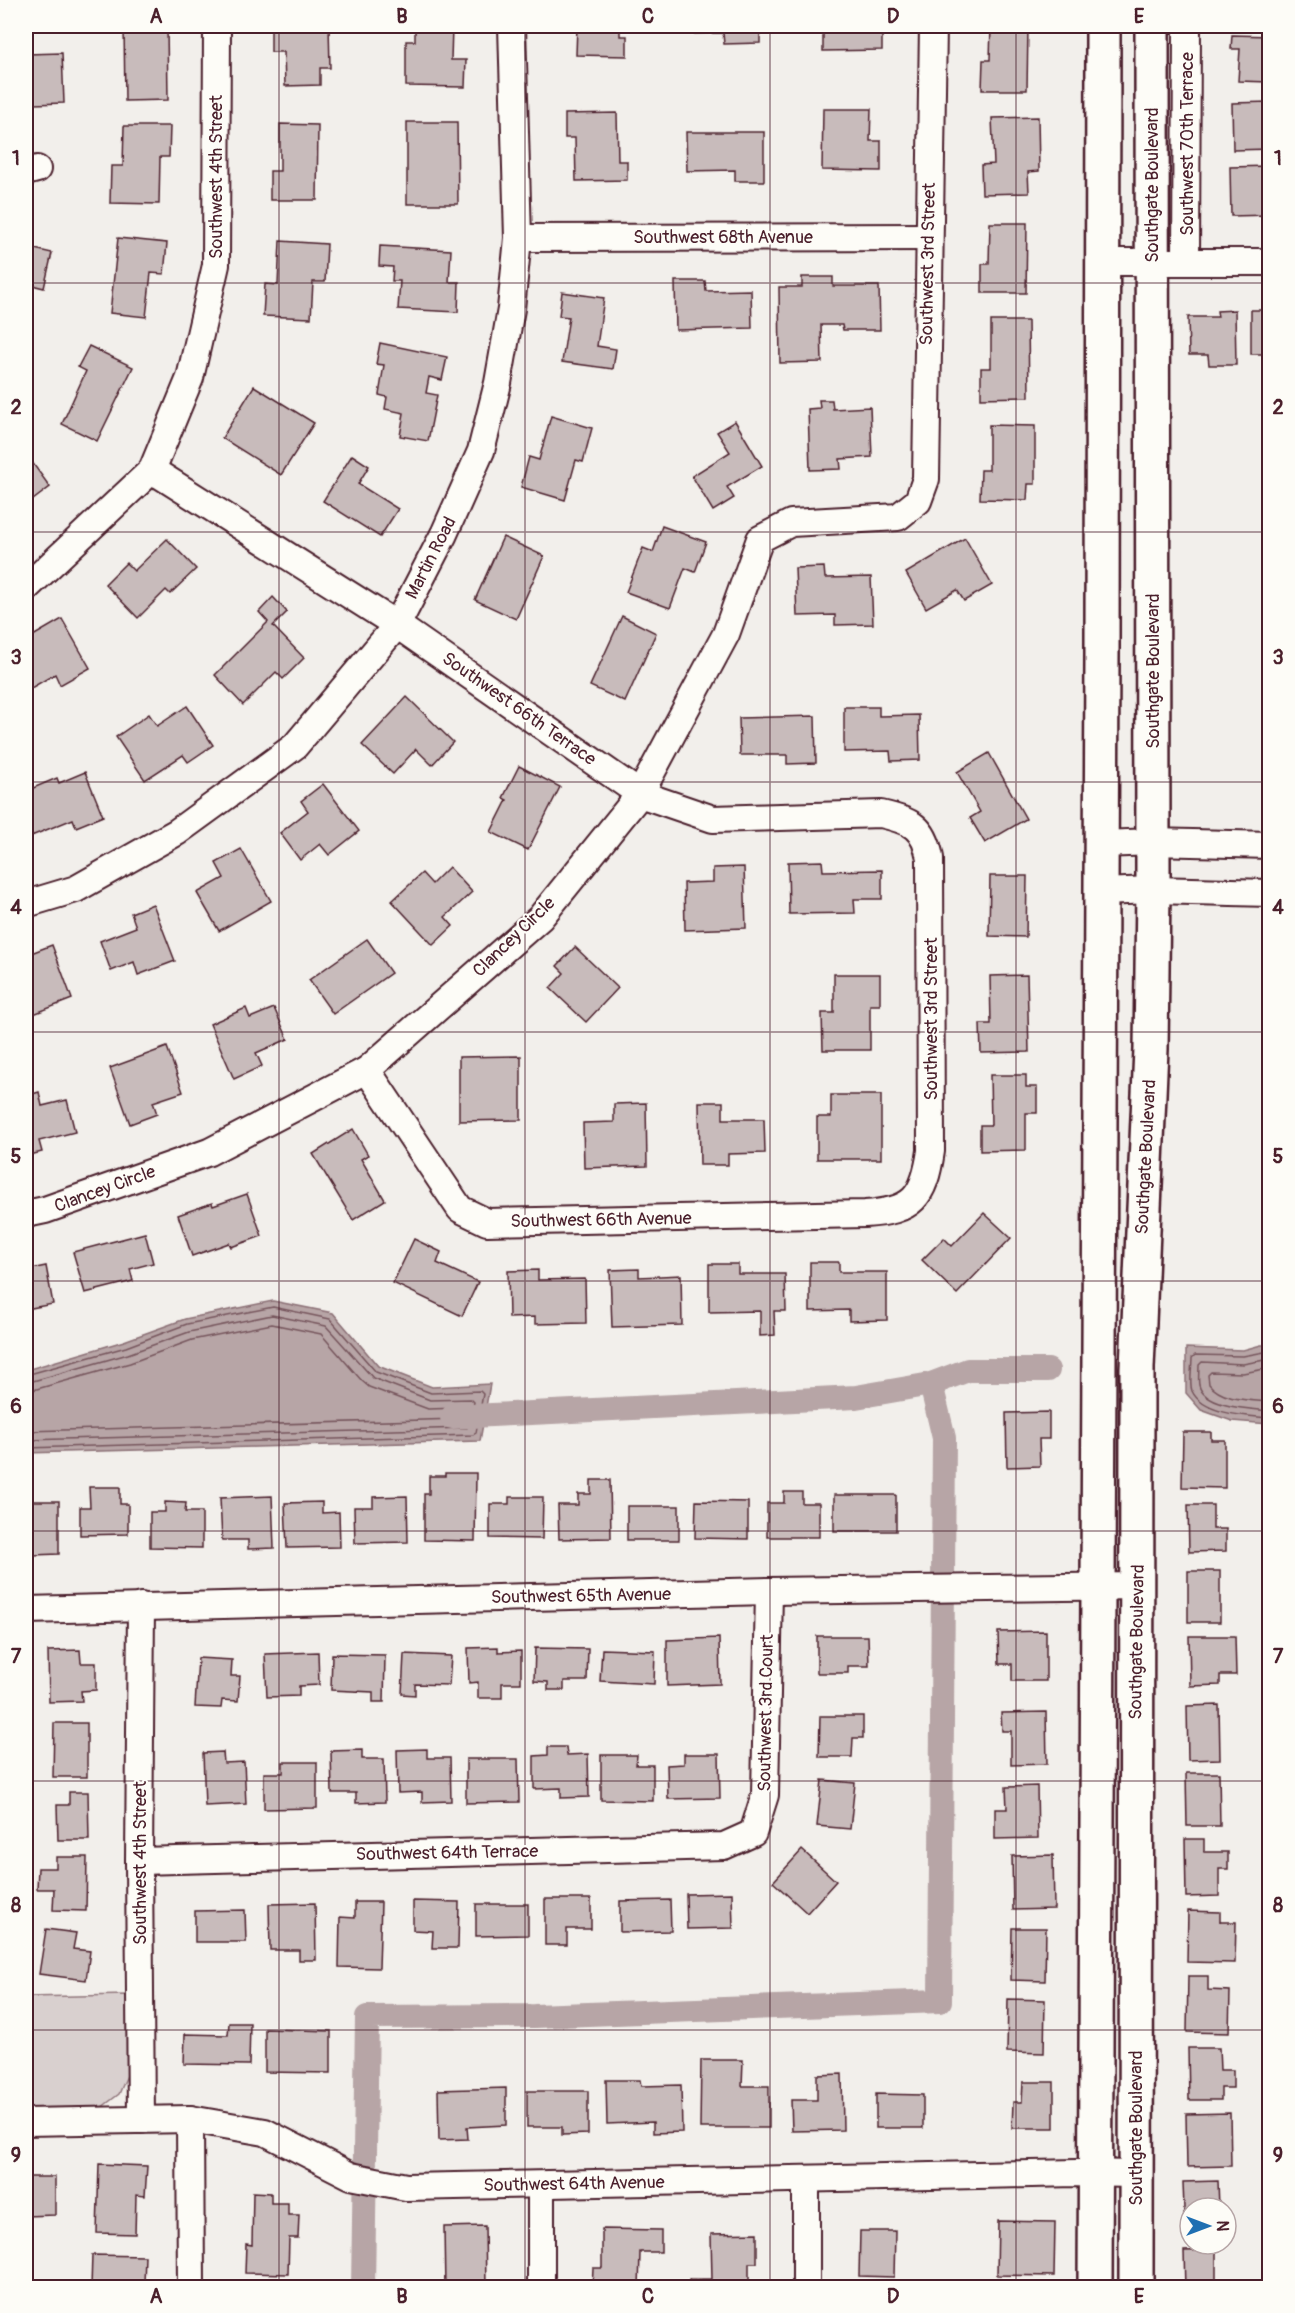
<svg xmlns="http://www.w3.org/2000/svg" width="1295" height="2313" font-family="Pangolin,sans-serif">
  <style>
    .green { fill: #d9d0cf; stroke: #92787d; stroke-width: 1.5 }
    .water { fill: #b7a5a6; stroke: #8b6f75; stroke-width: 1.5 }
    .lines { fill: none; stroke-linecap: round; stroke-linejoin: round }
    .shore { stroke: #76555c; stroke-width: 1.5 }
    .canal { stroke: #b7a5a6; stroke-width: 24 }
    .building { fill: #c8bbbb; stroke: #4a1f2b; stroke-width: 1.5 }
    .minor-casing { stroke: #4a1f2b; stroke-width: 30 }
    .secondary-casing { stroke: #4a1f2b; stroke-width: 38 }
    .minor { stroke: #fdfcf7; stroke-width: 26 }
    .secondary { stroke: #fdfcf7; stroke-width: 33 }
    .grid { fill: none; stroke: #4a1f2b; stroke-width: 1.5; stroke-opacity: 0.55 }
    .labels { text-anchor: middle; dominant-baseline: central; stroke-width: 4.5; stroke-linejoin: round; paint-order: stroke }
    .street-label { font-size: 18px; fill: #4a1f2b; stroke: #fdfcf7 }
    .neatline { fill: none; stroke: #4a1f2b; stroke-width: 2 }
    .grid-label { font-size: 20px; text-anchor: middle; font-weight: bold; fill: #4a1f2b }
  </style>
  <rect width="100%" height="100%" fill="#f2efeb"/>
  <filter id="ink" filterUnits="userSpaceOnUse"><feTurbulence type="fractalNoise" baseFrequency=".0167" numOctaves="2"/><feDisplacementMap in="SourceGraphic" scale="12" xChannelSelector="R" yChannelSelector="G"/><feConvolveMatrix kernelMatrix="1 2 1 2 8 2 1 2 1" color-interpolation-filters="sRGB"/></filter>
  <g filter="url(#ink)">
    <path class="green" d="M128 1995V2073L119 2094 102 2107 26 2109V1997Z"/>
    <g class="water">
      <path d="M273 1301 333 1313 378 1366 432 1387 490 1384 480 1441 26 1453V1370L124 1341 185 1319Z"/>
      <path d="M1261 1345H1269V1424L1232 1421 1201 1410 1186 1393V1348L1243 1350Z"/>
    </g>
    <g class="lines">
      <g class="shore">
        <path d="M1270 1351 1243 1356 1195 1355 1192 1358C1192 1367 1189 1383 1192 1391 1203 1415 1248 1416 1270 1418"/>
        <path d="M1270 1359 1243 1364 1202 1362 1199 1365C1199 1372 1198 1379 1199 1385 1204 1408 1252 1409 1270 1411"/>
        <path d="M1270 1368 1243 1373 1211 1372 1208 1375 1209 1384C1222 1401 1250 1400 1270 1402"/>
        <path d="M26 1375 126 1347 187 1324 273 1307 330 1319 376 1372 431 1393 480 1391 483 1394 476 1433 473 1435 26 1448"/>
        <path d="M26 1383 128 1354 189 1332 272 1315 326 1326 373 1378 430 1400 471 1399 474 1402 469 1426 467 1428 26 1440"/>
        <path d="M26 1392 130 1363 192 1340 272 1324 321 1334 362 1381 369 1387 428 1409 460 1408 463 1411 462 1418 459 1419 26 1431"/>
      </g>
      <g class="canal">
        <path d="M452 1417 856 1397 931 1384 968 1370H1048"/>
        <path d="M363 2288 367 2017 534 2016 940 2001 944 1438 931 1384"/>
      </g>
    </g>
    <g class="building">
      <path d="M124 26H167L168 100 125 101Z"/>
      <path d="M271 26H329L330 68H320V85L285 86 284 52H271Z"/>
      <path d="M415 26H452L451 60H466L465 87 406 86V41H415Z"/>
      <path d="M577 26H620V36H627V56L576 55Z"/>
      <path d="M684 26H760V43L724 44 723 33 685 34Z"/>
      <path d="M823 26H882V50L823 51Z"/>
      <path d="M991 26H1028L1027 90H982L983 60H990Z"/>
      <path d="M1232 35 1270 36V82L1238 81 1240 49H1231Z"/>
      <path d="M62 53 64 103 34 104 33 93H26V54Z"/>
      <path d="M1270 102V149L1233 150 1232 103Z"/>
      <path d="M823 109H871L870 141H881V171L822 170Z"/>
      <path d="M617 113 618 161H627V180L576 181 575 138H565V114Z"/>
      <path d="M1038 117 1039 171 1028 172 1029 193 982 194 981 165 994 164 992 118Z"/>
      <path d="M407 122H457L458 204H407Z"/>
      <path d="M280 124 318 125 317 200H270V171H280Z"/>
      <path d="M124 126H170L169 157H160L159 204 110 203 111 166H123Z"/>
      <path d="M686 132H764V181H735V170L687 171Z"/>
      <path d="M1270 166V215L1231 216 1230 167Z"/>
      <path d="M990 223H1027L1026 293H982V264H989Z"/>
      <path d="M118 238 167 243 164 274 151 273 146 317 110 313Z"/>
      <path d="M280 241 327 244 325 282H313L311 318 263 316 265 284 278 285Z"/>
      <path d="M380 246 451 250 449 282H459L458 312 398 309 400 281H392L393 267 379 266Z"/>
      <path d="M26 247 52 253 44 288 28 284 26 296Z"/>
      <path d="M802 277H833V286H879L880 330H843L842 325H821L822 362 780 363 779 287H802Z"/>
      <path d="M675 281H705L706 291 751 290 752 328 676 330Z"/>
      <path d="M562 292 604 298 597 346 616 349 613 369 562 362 569 317 559 316Z"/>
      <path d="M1235 310 1236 365H1209L1208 355H1189L1188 317H1218L1217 311Z"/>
      <rect x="1251" y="310" width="19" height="44"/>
      <path d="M991 321H1028L1029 397 981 398V368H991Z"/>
      <path d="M380 343 447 357 442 380 429 377 426 393 437 395 428 441 400 436 404 413 385 409 387 397 379 395 384 365 376 364Z"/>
      <path d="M89 346 133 367 97 441 62 424 86 371 78 367Z"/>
      <path d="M254 386 314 423 281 475 222 438Z"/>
      <path d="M819 400H832L833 409 870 407 872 457 840 459 841 469 810 470 808 409 820 408Z"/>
      <path d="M551 416 592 428 583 462 576 460 565 500 521 487 529 457 539 460Z"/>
      <path d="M735 421 762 466 727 487 734 498 713 511 692 476 730 452 717 432Z"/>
      <path d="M989 425 1035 426V484H1028L1027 500 980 499 981 470H989Z"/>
      <path d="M26 454 50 487 33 500 27 491 26 492Z"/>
      <path d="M352 455 369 466 358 484 398 509 380 537 323 501Z"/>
      <path d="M662 526 706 542 695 572 685 568 670 608 626 592 643 548 653 552Z"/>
      <path d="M503 537 544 556 516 619 475 600Z"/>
      <path d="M965 538 992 585 964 601 957 590 926 608 906 573Z"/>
      <path d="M167 539 196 569 170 594 166 590 138 618 105 584 126 563 134 571Z"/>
      <path d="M824 567 825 578 871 577 873 624 835 625V615L797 616 795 568Z"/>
      <path d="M273 597 287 612 273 626 304 658 283 679 276 672 243 705 215 675 268 622 259 612Z"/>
      <path d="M622 616 656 633 625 702 590 686Z"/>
      <path d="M62 619 90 668 60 685 55 674 26 691V640Z"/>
      <path d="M407 697 453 742 432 765 416 749 393 774 362 745Z"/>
      <path d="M187 706 213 745 188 762 183 755 145 780 116 737 149 714 157 726Z"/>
      <path d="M844 707H879V716L919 715 920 760 891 761 890 751 844 752Z"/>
      <path d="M815 716 816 763 787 764V755H740L739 718Z"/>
      <path d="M989 753 1026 819 985 843 970 818 980 812 957 772Z"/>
      <path d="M519 766 560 787 528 850 491 832 507 800 503 798Z"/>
      <path d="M85 772 103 816 76 827 73 819 29 837 26 828V791L57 778 59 783Z"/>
      <path d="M323 784 359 831 329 855 320 844 300 860 280 833 308 811 301 801Z"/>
      <path d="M241 849 271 901 219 931 197 893 224 878 216 863Z"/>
      <path d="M822 861 823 871 882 870V899H854L855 913 789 914 788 862Z"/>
      <path d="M449 867 472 892 445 917 453 926 433 945 392 901 422 873 432 884Z"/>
      <path d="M744 867 746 928 685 930 684 883 713 882V868Z"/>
      <path d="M990 876H1027L1026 937 989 936Z"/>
      <path d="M153 904 175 961 138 975 134 962 111 971 100 941 136 927 131 913Z"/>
      <path d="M367 939 391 973 333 1014 309 980Z"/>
      <path d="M52 945 72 999 26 1017V968L30 967 26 955Z"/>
      <path d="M575 947 618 988 586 1022 550 988 564 973 557 966Z"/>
      <path d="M834 974H880V1005H870V1050H823L822 1013H834Z"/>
      <path d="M1027 975 1029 1052 981 1053 980 1024H991L990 976Z"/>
      <path d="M246 1008 250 1018 274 1008 288 1039 256 1053 262 1066 234 1079 210 1024Z"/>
      <path d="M167 1047 183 1092 153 1102 157 1114 130 1124 110 1068Z"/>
      <path d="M521 1056V1120L459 1121V1057Z"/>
      <path d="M990 1075H1026V1087H1037V1113H1026V1150L980 1151V1125H991Z"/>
      <path d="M39 1092 42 1106 67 1100 75 1132 39 1141 42 1152 26 1156V1096Z"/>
      <path d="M831 1095H881V1159H817V1117H831Z"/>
      <path d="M699 1102H723V1119H764L765 1153 728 1154V1165H700Z"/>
      <path d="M646 1103 647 1166 584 1168 583 1123 614 1122V1104Z"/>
      <path d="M353 1129 368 1155 361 1159 385 1200 353 1220 313 1154Z"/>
      <path d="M247 1194 262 1236 231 1247 229 1243 192 1256 178 1215 212 1203 213 1206Z"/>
      <path d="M984 1213 1011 1238 957 1294 922 1260 944 1238 952 1246Z"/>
      <path d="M145 1233 153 1263 130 1269 133 1281 85 1293 73 1252Z"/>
      <path d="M414 1239 441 1252 437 1263 478 1282 462 1316 393 1283Z"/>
      <path d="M810 1262H839V1272H887V1320L849 1321V1310L810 1311Z"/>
      <path d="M709 1264H738V1274H785L786 1311H774L775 1335 760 1336V1311L709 1312Z"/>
      <path d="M46 1266 53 1304 26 1309V1270Z"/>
      <path d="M639 1269V1277L681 1275 682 1325 612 1327 610 1270Z"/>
      <path d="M538 1270V1280L585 1279 586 1323 535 1324V1317L509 1318 508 1271Z"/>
      <path d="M1049 1412V1439H1039L1040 1466 1007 1467 1006 1413Z"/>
      <path d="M1183 1432H1211V1440H1225V1488L1182 1487Z"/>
      <path d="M445 1473H476L475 1541 424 1540V1494H429V1476H445Z"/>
      <path d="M591 1480H610L611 1538 559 1539 558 1505H578V1494H591Z"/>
      <path d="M89 1487H120V1504H128V1534L80 1535V1507H90Z"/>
      <path d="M784 1492H802V1503H819V1537H767V1503H784Z"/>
      <rect x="834" y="1495" width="62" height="36"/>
      <path d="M272 1496 274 1548 248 1549V1540H222L220 1498Z"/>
      <path d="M407 1496 408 1542 355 1543 354 1507H373V1497Z"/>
      <path d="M509 1497H543L542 1539 490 1538V1504H509Z"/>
      <path d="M26 1501H59V1554L32 1555V1548H26Z"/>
      <path d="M696 1501 748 1502V1539L695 1538Z"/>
      <path d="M165 1502 186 1503 185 1512H202V1548L150 1547V1512H165Z"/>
      <path d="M322 1502V1513L339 1512 340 1547 287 1548 285 1503Z"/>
      <path d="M1188 1505H1213V1529H1226V1551L1189 1552Z"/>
      <rect x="627" y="1506" width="52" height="34"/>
      <rect x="1188" y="1571" width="32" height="51"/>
      <path d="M1046 1631V1681H1012V1664H999L998 1632Z"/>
      <path d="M817 1636H868L869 1666H848V1673H817Z"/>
      <path d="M1189 1636H1235L1236 1675H1220V1685L1190 1686Z"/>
      <path d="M719 1638 720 1684 667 1686V1640Z"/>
      <path d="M498 1647V1652L521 1651V1683H502V1698H478V1682L469 1683 468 1648Z"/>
      <path d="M535 1648 588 1649 587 1681H564V1690H548V1682L534 1681Z"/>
      <path d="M602 1649 655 1651 654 1684 600 1681Z"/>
      <path d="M80 1650 81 1663H96V1690L81 1691 82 1701 49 1702 48 1651Z"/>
      <path d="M318 1652 319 1685 299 1686V1696L267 1697 265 1654Z"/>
      <path d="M332 1654 385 1655 384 1702H373V1692L331 1690Z"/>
      <path d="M404 1654 451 1656 449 1685 415 1684V1695L402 1694Z"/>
      <path d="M198 1658 232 1660 231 1676H240L238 1701 222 1700 221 1708 195 1707Z"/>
      <path d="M1219 1705 1220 1759 1188 1760 1187 1706Z"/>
      <path d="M1046 1712 1047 1764 1011 1765V1731H1002L1001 1713Z"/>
      <path d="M820 1716H863V1738H853L852 1757H819Z"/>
      <path d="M54 1723H87V1777H53Z"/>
      <path d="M548 1747H566L567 1755 588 1754 589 1797 561 1798V1788L534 1789V1756L548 1755Z"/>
      <path d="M427 1749V1758H450L451 1801 422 1802V1792L398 1793 397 1750Z"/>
      <path d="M362 1750V1759H384L385 1802 356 1803V1793H332L331 1751Z"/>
      <path d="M223 1752 224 1763 244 1762 246 1804 205 1806 203 1753Z"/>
      <path d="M684 1754H719L720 1798 668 1799 667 1765 684 1764Z"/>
      <path d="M601 1755H637L636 1765H653V1801L601 1800Z"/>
      <path d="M466 1759H518L519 1802 466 1803Z"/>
      <path d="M283 1762H317V1808L264 1809V1773H283Z"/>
      <path d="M1186 1773H1219L1220 1826H1187Z"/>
      <path d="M822 1780 855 1783 850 1829 817 1826Z"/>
      <path d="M1037 1786 1038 1838 995 1839V1809H1007L1006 1787Z"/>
      <path d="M69 1792H88L89 1840H58L57 1805H69Z"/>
      <path d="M1185 1839H1204V1852H1228V1869H1219V1896L1186 1897Z"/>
      <path d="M802 1850 836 1881 807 1913 773 1882Z"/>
      <path d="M1053 1855 1054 1909 1013 1910 1012 1856Z"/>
      <path d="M56 1857H87L86 1911 53 1910 54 1889H37L38 1868H56Z"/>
      <path d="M732 1893 733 1928 687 1929 686 1894Z"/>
      <path d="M545 1899H591V1929H567V1945H545Z"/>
      <path d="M670 1900 671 1931 620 1932V1901Z"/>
      <path d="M413 1901 459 1902 458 1948H432L433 1931 413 1930Z"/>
      <path d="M355 1902H381L379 1968 339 1967 340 1917 355 1918Z"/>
      <path d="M315 1903 316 1960H299V1950H270L269 1904Z"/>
      <path d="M476 1904H528V1935L476 1936Z"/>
      <path d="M245 1910 246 1942H195V1911Z"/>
      <path d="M1188 1911 1220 1912V1922H1236L1235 1963 1187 1962Z"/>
      <path d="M1012 1928H1046L1045 1981 1011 1980Z"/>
      <path d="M46 1929 76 1933 73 1949 90 1951 86 1980 39 1974Z"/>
      <path d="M1188 1976H1208V1990L1230 1991 1229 2033 1187 2032Z"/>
      <path d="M1008 1999 1045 2000 1044 2053 1007 2052Z"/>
      <path d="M229 2023H250L249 2065 184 2064 185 2034 228 2035Z"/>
      <path d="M265 2029 331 2031V2073L265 2072Z"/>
      <path d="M1188 2048H1219L1220 2070H1233V2088H1221V2100H1189Z"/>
      <path d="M701 2060H743L742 2086H769V2128H700Z"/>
      <path d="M842 2074 843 2130 792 2131 791 2100H817V2075Z"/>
      <path d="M606 2080H640L641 2086 681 2085 682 2132 653 2133V2122L607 2124Z"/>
      <path d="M1023 2082H1054V2128H1012L1013 2102H1022Z"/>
      <path d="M506 2088V2125L467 2127 468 2139 439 2140 438 2090Z"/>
      <path d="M527 2091H588V2134L562 2135V2127H527Z"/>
      <path d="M876 2094 923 2095V2128H876Z"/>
      <path d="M1230 2113 1231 2166 1187 2167 1186 2114Z"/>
      <path d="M99 2164 147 2166 145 2196 136 2195 135 2234 97 2233Z"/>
      <path d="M26 2177H55V2215L26 2216Z"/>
      <path d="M1218 2181 1219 2208H1190V2236H1185L1183 2182Z"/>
      <path d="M253 2192 271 2193V2203H288V2215H299L298 2238H289L288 2274 245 2273 246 2244 252 2245Z"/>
      <path d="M998 2221 1055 2222 1054 2276 997 2275Z"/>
      <path d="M485 2226 486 2288H445L444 2227Z"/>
      <path d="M602 2229 661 2230V2252H640L639 2288H592L593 2268H602Z"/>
      <path d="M860 2231H895L894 2277 859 2276Z"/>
      <path d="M757 2233V2263H749V2288H689V2279H712L711 2234Z"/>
      <path d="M1216 2250V2288H1185L1184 2251Z"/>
      <path d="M92 2255 145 2256 144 2283H137L136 2288H91Z"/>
    </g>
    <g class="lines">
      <defs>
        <g id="minor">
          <path d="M26 172 37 169"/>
          <path d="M518 238 928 237"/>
          <path d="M1101 262H1270"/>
          <path d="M1186 262 1187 26"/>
          <path d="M152 470 397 625 640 794 713 819 881 814C911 821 924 826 930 858L931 1151C924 1198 913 1211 865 1214L487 1222 460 1209 367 1070"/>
          <path d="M26 588 152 470 190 378 216 265 217 26"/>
          <path d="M1102 844 1153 842 1270 845"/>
          <path d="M1101 892 1153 890 1270 893"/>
          <path d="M26 904 76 889 177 832 295 746 397 625 444 534 481 451 498 383 511 309 518 238 512 26"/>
          <path d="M26 1214 45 1210 209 1152 367 1070 540 918 640 794 726 634 760 539 791 523 898 517 918 501 926 479 933 26"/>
          <path d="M141 1606 139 1861 141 2120"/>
          <path d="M26 1610 769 1591 1138 1586"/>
          <path d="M139 1861 724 1846 753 1833 765 1795 769 1591"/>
          <path d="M190 2119 191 2288"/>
          <path d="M26 2122 190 2119 265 2132 351 2176 406 2187 1076 2173 1136 2174"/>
          <path d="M541 2288V2185"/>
          <path d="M806 2288V2179"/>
        </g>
        <g id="secondary">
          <path d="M1095 2288 1102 653 1103 26"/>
          <path d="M1136 2288 1137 1368 1151 1049 1153 890 1152 26"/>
        </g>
      </defs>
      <use href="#minor" class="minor-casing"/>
      <use href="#secondary" class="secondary-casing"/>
      <use href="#minor" class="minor"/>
      <use href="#secondary" class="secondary"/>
    </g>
  </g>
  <path class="grid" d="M279 26V2288M525 26V2288M770 26V2288M1016 26V2288M26 283H1270M26 532H1270M26 782H1270M26 1032H1270M26 1281H1270M26 1531H1270M26 1781H1270M26 2030H1270"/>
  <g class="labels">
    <g class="street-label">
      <text transform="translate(1187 144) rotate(-90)">Southwest 70th Terrace</text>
      <text transform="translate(216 177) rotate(-90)">Southwest 4th Street</text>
      <text transform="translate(1152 185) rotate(-90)">Southgate Boulevard</text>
      <text x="723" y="237">Southwest 68th Avenue</text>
      <text transform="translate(928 264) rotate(-89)">Southwest 3rd Street</text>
      <text transform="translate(431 558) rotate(-63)">Martin Road</text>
      <text transform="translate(1153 671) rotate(-90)">Southgate Boulevard</text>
      <text transform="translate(519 709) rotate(35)">Southwest 66th Terrace</text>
      <text transform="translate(514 937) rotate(-44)">Clancey Circle</text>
      <text transform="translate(931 1019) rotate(-90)">Southwest 3rd Street</text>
      <text transform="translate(1146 1157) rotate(-87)">Southgate Boulevard</text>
      <text transform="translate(105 1189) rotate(-20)">Clancey Circle</text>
      <text transform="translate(601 1220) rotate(-1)">Southwest 66th Avenue</text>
      <text transform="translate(581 1596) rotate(-1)">Southwest 65th Avenue</text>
      <text transform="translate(1137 1642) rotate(-89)">Southgate Boulevard</text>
      <text transform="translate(766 1713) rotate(-89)">Southwest 3rd Court</text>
      <text transform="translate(447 1853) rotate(-1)">Southwest 64th Terrace</text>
      <text transform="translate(140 1863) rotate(-90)">Southwest 4th Street</text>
      <text transform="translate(1136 2128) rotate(-90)">Southgate Boulevard</text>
      <text transform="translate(574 2184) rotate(-1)">Southwest 64th Avenue</text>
    </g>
  </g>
  <rect width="1295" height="2313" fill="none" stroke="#fdfcf7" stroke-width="66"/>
  <g transform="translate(1208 2226) rotate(90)"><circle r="28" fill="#fdfcf7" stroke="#b5a4a5" stroke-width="1.5"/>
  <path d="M0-4.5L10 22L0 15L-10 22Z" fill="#1f6fb2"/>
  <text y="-9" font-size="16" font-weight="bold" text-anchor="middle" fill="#4a1f2b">N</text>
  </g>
  <rect x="33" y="33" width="1229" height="2247" class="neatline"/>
  <g class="grid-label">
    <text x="156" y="23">A</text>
    <text x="402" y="23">B</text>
    <text x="648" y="23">C</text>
    <text x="893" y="23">D</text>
    <text x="1139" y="23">E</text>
    <text x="16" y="165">1</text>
    <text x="1278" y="165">1</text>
    <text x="16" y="414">2</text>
    <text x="1278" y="414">2</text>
    <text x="16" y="664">3</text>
    <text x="1278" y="664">3</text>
    <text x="16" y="914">4</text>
    <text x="1278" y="914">4</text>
    <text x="16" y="1163">5</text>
    <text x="1278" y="1163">5</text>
    <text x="16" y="1413">6</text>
    <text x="1278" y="1413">6</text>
    <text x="16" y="1663">7</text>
    <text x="1278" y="1663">7</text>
    <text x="16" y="1912">8</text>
    <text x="1278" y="1912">8</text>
    <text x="16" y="2162">9</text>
    <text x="1278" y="2162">9</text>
    <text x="156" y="2303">A</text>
    <text x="402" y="2303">B</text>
    <text x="648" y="2303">C</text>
    <text x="893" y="2303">D</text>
    <text x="1139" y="2303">E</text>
  </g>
</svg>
